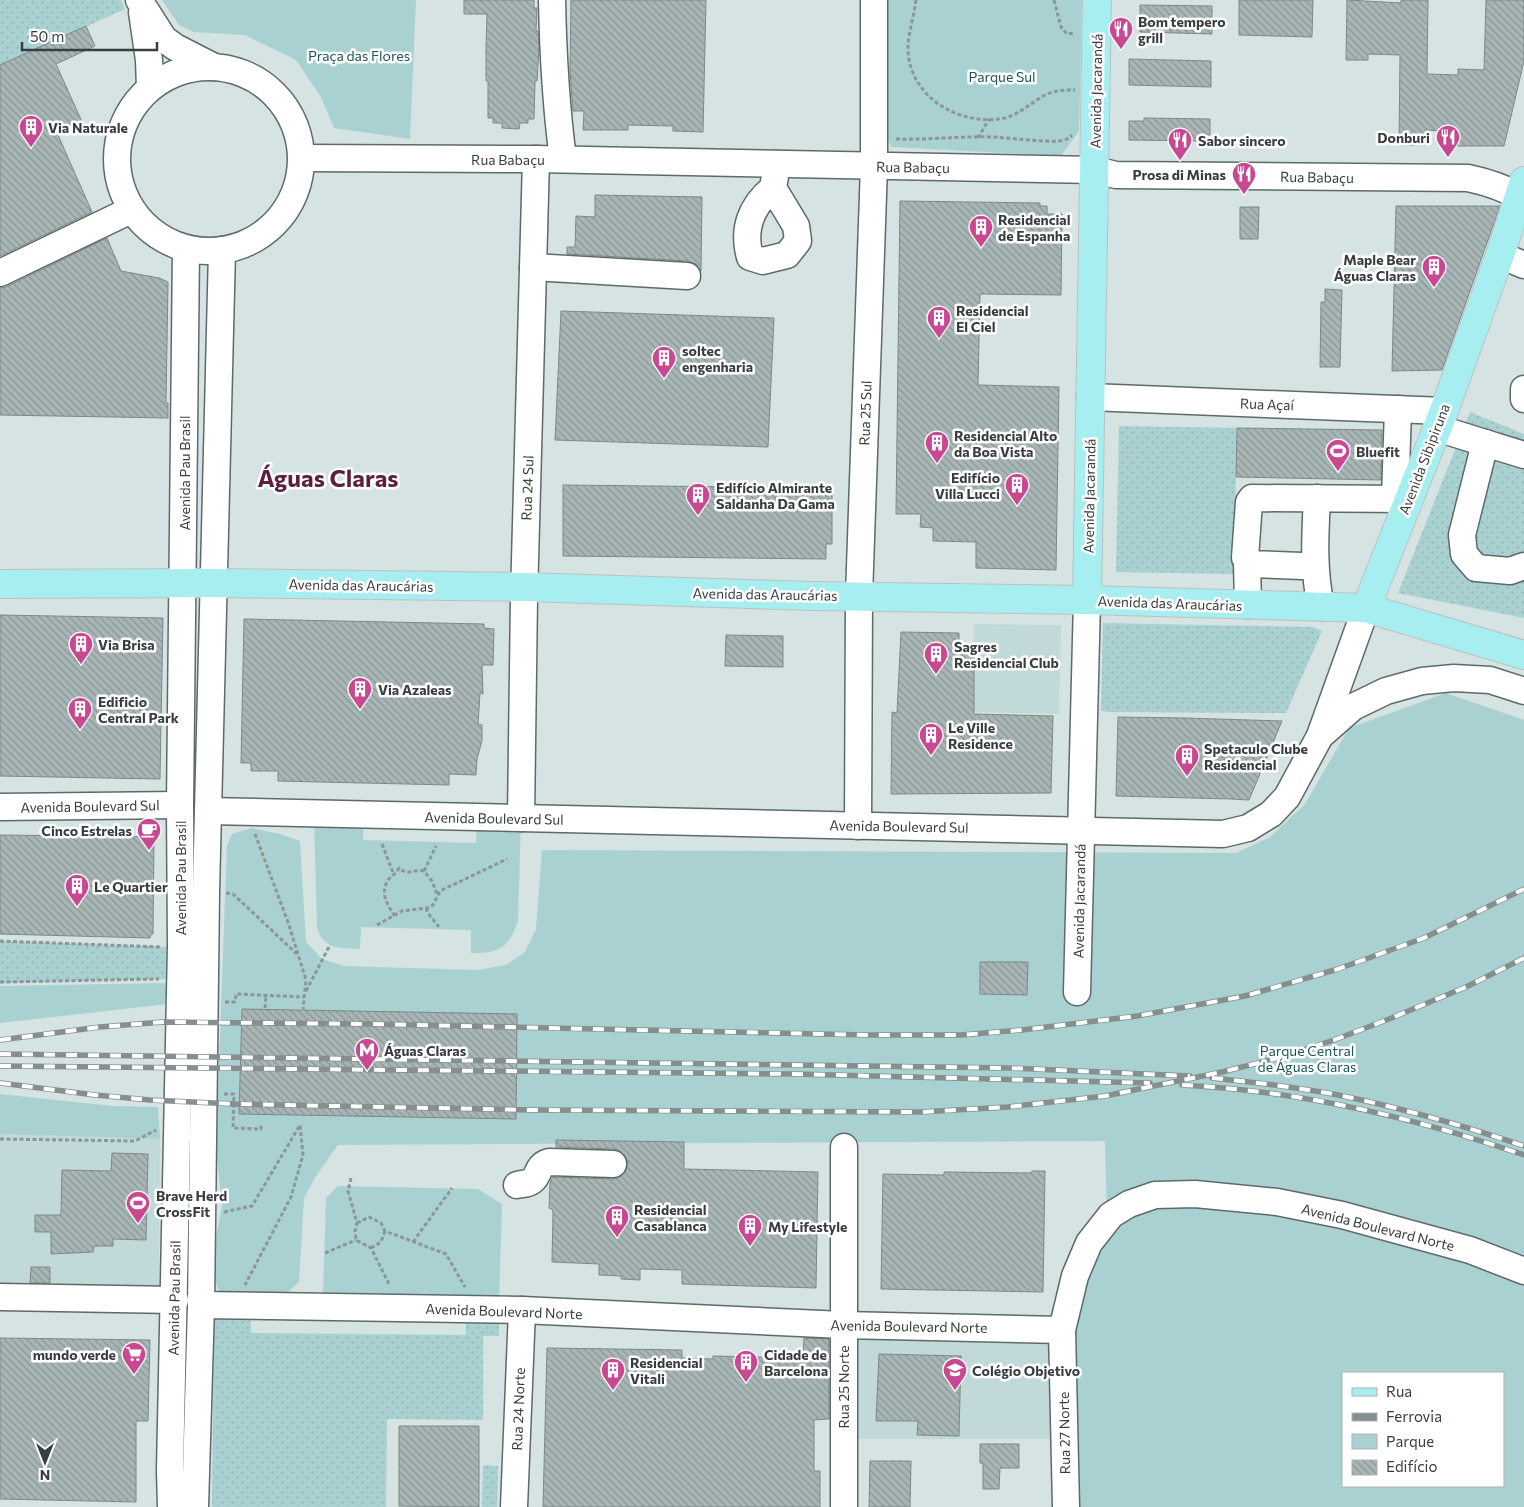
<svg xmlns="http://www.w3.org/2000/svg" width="1524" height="1507" font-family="Commissioner,sans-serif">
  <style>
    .built { fill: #c2d9d9 }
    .grass { fill: url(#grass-dots) }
    .park { fill: #aad1d1; fill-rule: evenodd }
    .building { fill: url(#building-back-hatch); stroke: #7c8889 }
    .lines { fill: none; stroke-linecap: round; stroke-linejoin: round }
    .minor-casing { stroke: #5e6a6a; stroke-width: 29 }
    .major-casing { stroke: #bfc1c1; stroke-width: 30 }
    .path { stroke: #8c9696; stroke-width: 3; stroke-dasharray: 4 2.5; stroke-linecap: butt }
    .minor { stroke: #fff; stroke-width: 26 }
    .major { stroke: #a7eef0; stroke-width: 28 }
    .rail-casing { stroke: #868f8f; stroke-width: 5.5 }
    .rail { stroke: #fff; stroke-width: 4; stroke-dasharray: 11; stroke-linecap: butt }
    .labels { text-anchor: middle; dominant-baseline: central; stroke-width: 5; stroke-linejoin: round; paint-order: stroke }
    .poi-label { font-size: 14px; font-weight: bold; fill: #383d3e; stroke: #fff; text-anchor: start }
    .park-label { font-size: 14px; fill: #1d5557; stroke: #fff }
    .street-label { font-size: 14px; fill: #383d3e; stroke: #fff }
    .town-label { font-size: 24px; font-weight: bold; fill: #5c1e41; stroke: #fff }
  </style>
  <defs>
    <pattern id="grass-dots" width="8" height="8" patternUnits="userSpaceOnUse" patternTransform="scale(1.25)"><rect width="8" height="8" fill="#aad1d1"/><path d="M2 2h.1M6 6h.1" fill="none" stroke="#93b4b4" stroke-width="1.8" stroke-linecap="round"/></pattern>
    <pattern id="building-back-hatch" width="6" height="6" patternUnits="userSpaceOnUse" patternTransform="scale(1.25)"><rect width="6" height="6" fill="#a9b6b6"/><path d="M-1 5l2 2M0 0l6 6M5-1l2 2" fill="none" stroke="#8b9595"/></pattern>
  </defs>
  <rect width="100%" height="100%" fill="#d6e3e3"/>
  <g class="built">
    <path d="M974 624 1061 625 1059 714 972 712Z"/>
    <path d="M0 1134 160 1139 159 1288 0 1286Z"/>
    <path d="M858 1339 1052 1343V1439H858Z"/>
  </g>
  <g class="grass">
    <path d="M0 0H121L125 9 0 66Z"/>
    <path d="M1470 412 1524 434V618L1398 593Z"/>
    <path d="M1119 426 1237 428 1234 574 1116 572Z"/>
    <path d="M1103 623 1313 627 1322 631 1286 713 1109 712 1101 711Z"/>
    <path d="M0 941 174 947 172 979 0 983Z"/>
    <path d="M214 1319H251V1333L466 1335V1321L499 1322V1336H483V1420L387 1419 386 1507H212Z"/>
    <path d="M483 1465 498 1466 497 1507H482Z"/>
  </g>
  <g class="park">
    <path d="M162 0H416L410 139 334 128 321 97 296 60 245 35 194 32 179 25Z"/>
    <path d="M882 0H1082L1079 131 1061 156 892 147 880 129Z"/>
    <path d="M1446 693 1524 720V1507H1071L1073 1302 1107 1223 1105 1141 338 1145 316 1176 304 1198 299 1282 280 1299 222 1298 210 1268 222 1206 216 1146 227 845 232 834 252 828 280 834 300 841 306 942 322 959 344 966 477 970 506 965 525 952 536 929 542 850 1236 853 1270 837 1305 804 1349 728ZM1343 1373H1503V1486H1343Z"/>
    <path d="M314 814 364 815 363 840 476 843 477 818H521L518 921C509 948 499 953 471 953V930L361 927 360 949C340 948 323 950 317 927Z"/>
    <path d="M168 983V1004L0 1023V986Z"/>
    <path d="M0 1094 112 1106 158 1107 160 1139 0 1134Z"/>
    <path d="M338 1186 478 1189 502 1204 499 1301 323 1295 326 1198Z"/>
  </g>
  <g class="building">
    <path d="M464 0H534V8H537L536 31H538L539 48 537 81H535L534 119H528V123H520L519 129 502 128V123H493V118H488V81H486V47L487 14H464Z"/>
    <path d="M571 0H706L703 132 673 131V126L628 125V130H583L584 111H573L570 71Z"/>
    <path d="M1239 0H1313L1312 37 1239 35Z"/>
    <path d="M1347 0 1401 3V0H1428L1427 74 1458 75V69L1484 70 1486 0H1524V61L1504 146H1457V132L1426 130V145H1399L1400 55 1368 54V60H1346Z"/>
    <path d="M1140 5 1212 6V34L1140 32Z"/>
    <path d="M86 26 95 46 56 64 83 124 58 135 92 212 0 256V65Z"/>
    <path d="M1129 59 1211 61V87L1129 85Z"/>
    <path d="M1144 118 1210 119V135H1200V141L1129 140V121H1144Z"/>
    <path d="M595 195 702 197 701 271 696 264 688 261 567 254V247H575L576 216 595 217Z"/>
    <path d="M900 201 1040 203V206H1047V214H1062L1061 295 980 294 978 385 1059 387 1056 570 976 568V542L933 541V528L920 527 921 514H896Z"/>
    <path d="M1396 206H1500L1442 370 1392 371Z"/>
    <path d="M1240 207H1259L1258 239H1240Z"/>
    <path d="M107 238 121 271 159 278 168 282 166 403H168V418L0 415V288L6 287Z"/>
    <path d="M1325 289 1342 290 1340 367H1320L1321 302H1325Z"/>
    <path d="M561 311 774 318 768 447 555 440Z"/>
    <path d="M1237 428 1382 430 1381 480 1236 477Z"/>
    <path d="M563 485 832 488V544H826V559L563 556Z"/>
    <path d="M0 615 163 618 160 779 0 776Z"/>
    <path d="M244 619 484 624V628L494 629 493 665H482L483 694 480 693 478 724 482 725V741L477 759 476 775 449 774V785L278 781V771H251V763H241Z"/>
    <path d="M901 632 959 633V646H974V714L1053 716 1051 793 891 794 892 712 897 713Z"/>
    <path d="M726 635 783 636V667L725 666Z"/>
    <path d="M1118 717 1185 718 1282 721 1249 800 1231 799 1116 796Z"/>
    <path d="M0 835 154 837 153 934H151L150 938 0 934Z"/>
    <path d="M980 962H1028L1027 995 980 994Z"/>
    <path d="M242 1009 517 1014 516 1119 239 1114Z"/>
    <path d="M556 1140 684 1142V1169L818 1172 816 1288 682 1284V1270L640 1269V1280L621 1279V1276L599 1275V1264L552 1262 553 1212 552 1209 549 1208 550 1183 552 1178 553 1177 613 1179 620 1177 625 1172 628 1164 626 1157 620 1151 613 1149 556 1147Z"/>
    <path d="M112 1153 148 1154 146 1240 113 1239V1246H94L93 1252 51 1254V1232H35V1215H61L62 1170 111 1171Z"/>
    <path d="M1032 1171H1045L1043 1292 881 1289 883 1174 944 1175V1172L1031 1173Z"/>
    <path d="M31 1267H50V1283H30Z"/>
    <path d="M0 1338 150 1340 148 1421H136V1502L0 1499Z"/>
    <path d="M804 1338 829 1339V1419L814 1420V1471H820V1507H543L547 1348 682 1350V1358L713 1359V1356L803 1358Z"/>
    <path d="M879 1354 961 1356 959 1436 917 1435 918 1421H876Z"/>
    <path d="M399 1426H479V1507L399 1506Z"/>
    <path d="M980 1444H1019V1468H1000L999 1489H983V1463H980Z"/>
    <path d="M870 1461H911L910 1507H869Z"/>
  </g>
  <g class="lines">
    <defs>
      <g id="minor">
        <path d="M139 0 164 39 175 47 214 67"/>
        <path d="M552 0C553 53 556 106 563 159"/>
        <path d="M142 12 149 60 150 88"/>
        <circle cx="209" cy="159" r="92"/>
        <path d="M302 158 536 159 1095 170 1116 175 1468 178C1487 182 1503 187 1520 197"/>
        <path d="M773 188C751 206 742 229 750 257L763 261 787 255 798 241 796 226 773 188 777 164"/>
        <path d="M1500 255 1524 265"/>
        <path d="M533 267 687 276"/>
        <path d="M0 273 131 210"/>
        <path d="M1524 389V399"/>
        <path d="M1090 397 1444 411"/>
        <path d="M1437 428 1485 443"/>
        <path d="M1524 455 1485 443 1462 535 1464 554 1476 568 1510 571 1524 566"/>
        <path d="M1317 498C1315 536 1313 569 1321 607"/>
        <path d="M1395 499 1398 409"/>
        <path d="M1247 562 1248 605"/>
        <path d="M1314 562 1308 565 1302 566 1250 564 1245 558 1249 502 1252 498 1409 499"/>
        <path d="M1321 733 1366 608"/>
        <path d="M0 807 180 805"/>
        <path d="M208 811 1223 834 1248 828 1271 814 1287 797 1320 736 1353 707 1386 691 1422 681 1454 678 1490 680 1524 691"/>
        <path d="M521 818 524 597 536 159"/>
        <path d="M858 826 859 596 874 166V0"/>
        <path d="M1077 992 1087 600"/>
        <path d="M517 1185C521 1184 526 1184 530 1182 540 1178 535 1166 549 1162L613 1164"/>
        <path d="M0 1297 175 1300"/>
        <path d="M201 1305 522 1310 843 1325 1062 1330"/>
        <path d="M171 1507 170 1471 181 946 180 805 186 249"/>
        <path d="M195 1507 201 1305 206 892 222 250"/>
        <path d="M514 1507 522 1310"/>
        <path d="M844 1507V1147"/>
        <path d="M1066 1507 1062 1330 1075 1276 1089 1243 1111 1215 1129 1204 1155 1195 1195 1194 1277 1202 1342 1215 1470 1250 1524 1271"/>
      </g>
      <g id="major">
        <path d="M0 584 213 583 525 587 812 596 1087 600 1366 608 1524 655"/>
        <path d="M1087 600 1097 0"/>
        <path d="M1366 608 1444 411 1500 255 1524 181"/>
      </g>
    </defs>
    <use href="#minor" class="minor-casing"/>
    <use href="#major" class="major-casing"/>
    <g class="path">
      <path d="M916 0C914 16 908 34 908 49 909 98 961 127 1005 118 1020 114 1032 102 1045 95 1055 90 1065 90 1075 90"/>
      <path d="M1054 0 1061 27 1067 34 1075 33"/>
      <path d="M978 138 989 119"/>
      <path d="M896 139C928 140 960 136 993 137 1009 138 1026 140 1043 141 1052 141 1066 143 1072 135"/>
      <path d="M255 834 288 922 306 980 303 1009"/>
      <path d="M382 844 394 875"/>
      <path d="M424 871 436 846"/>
      <path d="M226 893 233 894 298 955"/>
      <path d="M427 908V912L439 927"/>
      <path d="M395 916C387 905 380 893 388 880 392 875 396 874 399 868 407 876 414 869 424 871L432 881 438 896"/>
      <path d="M377 925 402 911 427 908 433 905 440 891 507 859"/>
      <path d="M0 941 160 947"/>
      <path d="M0 982 159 979"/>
      <path d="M306 991 330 945"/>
      <path d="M225 1002H235L236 994 304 997"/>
      <path d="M265 1008 266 995"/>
      <path d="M224 1058 264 1059"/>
      <path d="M224 1094H234L233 1128 261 1129V1123"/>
      <path d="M0 1139 135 1141 156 1130"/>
      <path d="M351 1178 348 1191 357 1223 355 1231 356 1240 371 1248 390 1286"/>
      <path d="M224 1212 252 1206 300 1125 303 1155 291 1197 245 1285"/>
      <path d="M357 1223 369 1217 381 1223 385 1231 446 1254 465 1287"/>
      <path d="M413 1242 452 1188"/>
      <path d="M371 1248 381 1242 385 1231"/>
      <path d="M325 1253 356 1240"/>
    </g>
    <use href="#minor" class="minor"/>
    <use href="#major" class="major"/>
    <defs>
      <g id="rail">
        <path d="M0 1040 100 1027 163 1022 368 1024 868 1035H961L1022 1030 1137 1016 1245 996 1338 969 1424 938 1524 889"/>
        <path d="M0 1054 1009 1068 1190 1076"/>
        <path d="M0 1066 794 1074 1150 1083"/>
        <path d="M1212 1078C1253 1082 1293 1087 1333 1094 1398 1107 1462 1125 1524 1146"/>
        <path d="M0 1083 95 1095 150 1100 235 1104 533 1110 921 1112 1008 1107 1105 1096 1222 1072 1278 1058 1334 1040 1389 1019 1466 987 1524 958"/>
        <path d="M1182 1085C1300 1091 1413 1117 1524 1155"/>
      </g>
    </defs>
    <use href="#rail" class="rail-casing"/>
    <use href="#rail" class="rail"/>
  </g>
  <defs>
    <symbol id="restaurant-pin" viewBox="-11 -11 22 30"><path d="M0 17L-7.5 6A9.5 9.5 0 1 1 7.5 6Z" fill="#c94892" stroke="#fff"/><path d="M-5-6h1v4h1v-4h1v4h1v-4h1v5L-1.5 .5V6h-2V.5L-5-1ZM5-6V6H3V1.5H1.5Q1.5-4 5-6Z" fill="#fff"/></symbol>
    <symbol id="building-pin" viewBox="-11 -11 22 30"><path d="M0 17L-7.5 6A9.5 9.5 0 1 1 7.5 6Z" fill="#c94892" stroke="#fff"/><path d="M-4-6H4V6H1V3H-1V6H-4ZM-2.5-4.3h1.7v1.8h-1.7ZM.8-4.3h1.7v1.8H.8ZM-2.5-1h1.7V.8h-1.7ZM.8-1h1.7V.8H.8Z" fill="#fff"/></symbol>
    <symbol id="stadium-pin" viewBox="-11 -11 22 30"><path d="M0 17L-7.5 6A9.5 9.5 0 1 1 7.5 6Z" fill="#c94892" stroke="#fff"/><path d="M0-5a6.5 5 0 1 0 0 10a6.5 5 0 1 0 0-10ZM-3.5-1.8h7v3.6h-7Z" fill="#fff"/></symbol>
    <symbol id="cafe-pin" viewBox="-11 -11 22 30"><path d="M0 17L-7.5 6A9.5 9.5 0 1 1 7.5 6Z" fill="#c94892" stroke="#fff"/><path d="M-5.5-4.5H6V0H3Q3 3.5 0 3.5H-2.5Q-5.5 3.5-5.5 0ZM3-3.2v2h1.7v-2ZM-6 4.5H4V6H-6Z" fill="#fff"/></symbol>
    <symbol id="metro-pin" viewBox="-11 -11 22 30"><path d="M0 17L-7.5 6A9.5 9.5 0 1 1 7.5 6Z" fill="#c94892" stroke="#fff"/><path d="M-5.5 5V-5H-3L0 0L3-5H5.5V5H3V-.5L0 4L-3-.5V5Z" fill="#fff"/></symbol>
    <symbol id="supermarket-pin" viewBox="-11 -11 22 30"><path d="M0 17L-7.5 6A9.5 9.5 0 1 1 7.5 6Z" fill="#c94892" stroke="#fff"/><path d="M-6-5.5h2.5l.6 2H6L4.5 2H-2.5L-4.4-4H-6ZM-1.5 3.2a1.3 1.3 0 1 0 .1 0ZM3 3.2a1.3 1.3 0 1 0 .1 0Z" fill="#fff"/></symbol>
    <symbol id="school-pin" viewBox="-11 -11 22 30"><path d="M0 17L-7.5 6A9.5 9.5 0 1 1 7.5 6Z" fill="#c94892" stroke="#fff"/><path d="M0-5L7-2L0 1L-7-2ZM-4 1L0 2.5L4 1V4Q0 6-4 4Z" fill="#fff"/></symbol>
  </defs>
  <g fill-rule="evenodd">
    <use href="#restaurant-pin" x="1107" y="15" width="28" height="38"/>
    <use href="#building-pin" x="17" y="113" width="28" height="38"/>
    <use href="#restaurant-pin" x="1434" y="123" width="28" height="38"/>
    <use href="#restaurant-pin" x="1166" y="126" width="28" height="38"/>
    <use href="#restaurant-pin" x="1230" y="160" width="28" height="38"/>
    <use href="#building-pin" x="967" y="213" width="28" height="38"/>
    <use href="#building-pin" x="1420" y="253" width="28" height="38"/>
    <use href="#building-pin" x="925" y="304" width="28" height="38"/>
    <use href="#building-pin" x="650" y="344" width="28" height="38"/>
    <use href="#building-pin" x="923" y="429" width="28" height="38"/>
    <use href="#stadium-pin" x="1324" y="437" width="28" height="38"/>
    <use href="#building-pin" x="1003" y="471" width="28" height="38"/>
    <use href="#building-pin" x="684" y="481" width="28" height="38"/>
    <use href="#building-pin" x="67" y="630" width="28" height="38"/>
    <use href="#building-pin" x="922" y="640" width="28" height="38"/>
    <use href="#building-pin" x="346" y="675" width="28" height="38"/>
    <use href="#building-pin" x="66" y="695" width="28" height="38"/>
    <use href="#building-pin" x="917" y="721" width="28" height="38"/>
    <use href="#building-pin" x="1173" y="742" width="28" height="38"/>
    <use href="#cafe-pin" x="135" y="816" width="28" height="38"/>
    <use href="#building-pin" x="63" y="872" width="28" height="38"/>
    <use href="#metro-pin" x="353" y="1036" width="28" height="38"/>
    <use href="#stadium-pin" x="124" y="1189" width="28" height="38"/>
    <use href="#building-pin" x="603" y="1203" width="28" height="38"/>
    <use href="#building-pin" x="736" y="1212" width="28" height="38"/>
    <use href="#supermarket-pin" x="120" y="1340" width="28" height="38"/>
    <use href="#building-pin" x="732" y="1348" width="28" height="38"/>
    <use href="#building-pin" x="599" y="1356" width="28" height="38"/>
    <use href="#school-pin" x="941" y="1356" width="28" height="38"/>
  </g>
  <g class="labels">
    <g class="poi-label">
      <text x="1138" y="21">Bom tempero<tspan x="1138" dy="16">grill</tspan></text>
      <text x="48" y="127">Via Naturale</text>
      <text x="1430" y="137" text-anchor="end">Donburi</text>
      <text x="1198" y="140">Sabor sincero</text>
      <text x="1226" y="174" text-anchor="end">Prosa di Minas</text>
      <text x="998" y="219">Residencial<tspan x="998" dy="16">de Espanha</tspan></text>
      <text x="1416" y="259" text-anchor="end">Maple Bear<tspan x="1416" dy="16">Águas Claras</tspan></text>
      <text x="956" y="310">Residencial<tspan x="956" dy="16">El Ciel</tspan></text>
      <text x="682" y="350">soltec<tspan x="682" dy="16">engenharia</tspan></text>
      <text x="954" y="435">Residencial Alto<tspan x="954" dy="16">da Boa Vista</tspan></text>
      <text x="1356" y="451">Bluefit</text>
      <text x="1000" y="477" text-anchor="end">Edifício<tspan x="1000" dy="16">Villa Lucci</tspan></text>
      <text x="716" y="487">Edifício Almirante<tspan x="716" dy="16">Saldanha Da Gama</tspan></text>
      <text x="98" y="644">Via Brisa</text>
      <text x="954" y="646">Sagres<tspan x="954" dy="16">Residencial Club</tspan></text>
      <text x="378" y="689">Via Azaleas</text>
      <text x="98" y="701">Edificio<tspan x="98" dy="16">Central Park</tspan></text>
      <text x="948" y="727">Le Ville<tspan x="948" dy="16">Residence</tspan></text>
      <text x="1204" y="748">Spetaculo Clube<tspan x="1204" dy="16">Residencial</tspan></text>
      <text x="132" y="830" text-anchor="end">Cinco Estrelas</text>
      <text x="94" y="886">Le Quartier</text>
      <text x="384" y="1050">Águas Claras</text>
      <text x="156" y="1195">Brave Herd<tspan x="156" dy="16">CrossFit</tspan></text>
      <text x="634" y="1209">Residencial<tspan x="634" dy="16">Casablanca</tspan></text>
      <text x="768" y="1226">My Lifestyle</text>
      <text x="116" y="1354" text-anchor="end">mundo verde</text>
      <text x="764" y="1354">Cidade de<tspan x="764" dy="16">Barcelona</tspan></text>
      <text x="630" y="1362">Residencial<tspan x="630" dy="16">Vitali</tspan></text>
      <text x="972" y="1370">Colégio Objetivo</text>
    </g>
    <g class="park-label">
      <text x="359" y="55">Praça das Flores</text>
      <text x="1002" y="76">Parque Sul</text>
      <text x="1307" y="1050">Parque Central<tspan x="1307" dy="16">de Águas Claras</tspan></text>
    </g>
    <g class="street-label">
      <text transform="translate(1096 91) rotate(-89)">Avenida Jacarandá</text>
      <text x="508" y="159">Rua Babaçu</text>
      <text transform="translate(913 167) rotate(1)">Rua Babaçu</text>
      <text transform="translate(1317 177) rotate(1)">Rua Babaçu</text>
      <text transform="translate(1267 404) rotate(2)">Rua Açaí</text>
      <text transform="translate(865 413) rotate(-88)">Rua 25 Sul</text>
      <text transform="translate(1424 459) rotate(-69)">Avenida Sibipiruna</text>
      <text transform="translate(184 473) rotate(-90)">Avenida Pau Brasil</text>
      <text transform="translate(527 488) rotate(-88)">Rua 24 Sul</text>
      <text transform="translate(1089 496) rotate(-89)">Avenida Jacarandá</text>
      <text transform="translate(361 585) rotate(1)">Avenida das Araucárias</text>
      <text transform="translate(765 594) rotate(1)">Avenida das Araucárias</text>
      <text transform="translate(1170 603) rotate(2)">Avenida das Araucárias</text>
      <text transform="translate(90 806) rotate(-1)">Avenida Boulevard Sul</text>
      <text transform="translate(494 818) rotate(1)">Avenida Boulevard Sul</text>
      <text transform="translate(899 826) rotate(1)">Avenida Boulevard Sul</text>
      <text transform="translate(180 878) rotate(-90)">Avenida Pau Brasil</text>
      <text transform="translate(1079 901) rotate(-89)">Avenida Jacarandá</text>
      <text transform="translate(1378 1227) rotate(14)">Avenida Boulevard Norte</text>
      <text transform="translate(174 1298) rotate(-89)">Avenida Pau Brasil</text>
      <text transform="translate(504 1311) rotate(2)">Avenida Boulevard Norte</text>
      <text transform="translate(909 1326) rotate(1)">Avenida Boulevard Norte</text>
      <text transform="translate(843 1387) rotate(-90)">Rua 25 Norte</text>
      <text transform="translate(518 1409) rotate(-88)">Rua 24 Norte</text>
      <text transform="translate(1064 1433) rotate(-91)">Rua 27 Norte</text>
    </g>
    <g class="town-label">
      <text x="328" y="477">Águas Claras</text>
    </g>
  </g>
  <rect x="1342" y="1372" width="162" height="115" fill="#ffffff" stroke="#afb1b2"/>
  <rect x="1352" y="1388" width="25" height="8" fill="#a7eef0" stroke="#afb1b2"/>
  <text x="1386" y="1397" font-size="15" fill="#383d3e">Rua</text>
  <rect x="1352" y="1413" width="25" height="8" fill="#868f8f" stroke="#afb1b2"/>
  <text x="1386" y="1422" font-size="15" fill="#383d3e">Ferrovia</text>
  <rect x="1352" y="1434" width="25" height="15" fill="#aad1d1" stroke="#afb1b2"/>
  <text x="1386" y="1447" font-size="15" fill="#383d3e">Parque</text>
  <rect x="1352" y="1460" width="25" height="15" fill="url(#building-back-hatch)" stroke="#afb1b2"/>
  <text x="1386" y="1472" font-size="15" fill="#383d3e">Edifício</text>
  <g transform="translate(45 1462) rotate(180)" stroke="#ffffff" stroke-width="4" paint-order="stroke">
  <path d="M0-4L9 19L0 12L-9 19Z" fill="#383d3e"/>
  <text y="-8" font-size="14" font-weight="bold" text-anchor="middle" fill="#383d3e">N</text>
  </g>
  <path d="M22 42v8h135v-8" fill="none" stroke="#383d3e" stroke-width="2.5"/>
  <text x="30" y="42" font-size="15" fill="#383d3e" stroke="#ffffff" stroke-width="4" paint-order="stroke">50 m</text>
</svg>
